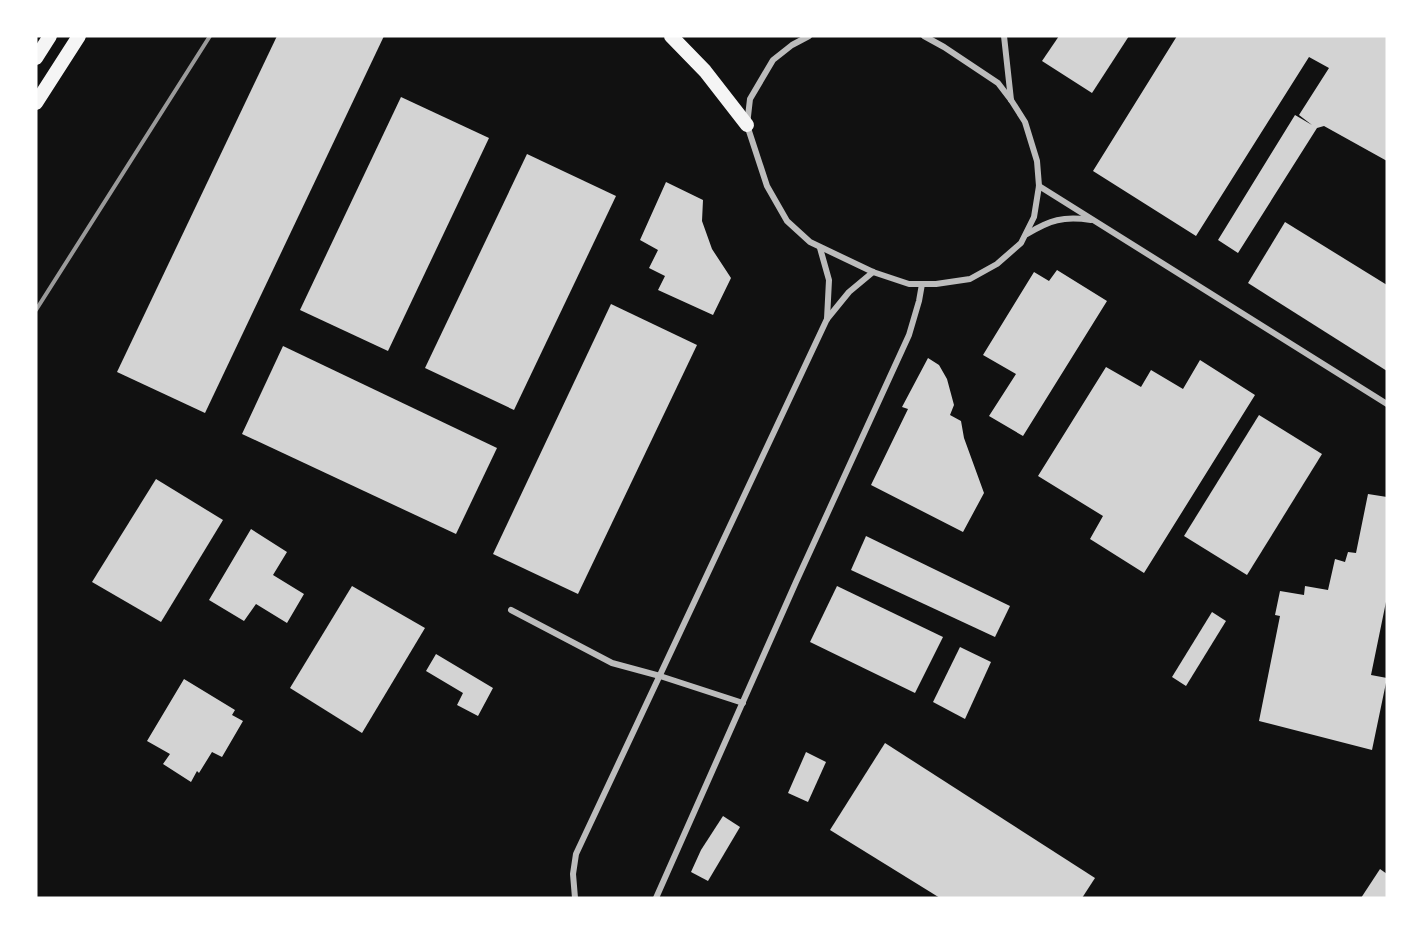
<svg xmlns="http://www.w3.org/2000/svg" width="1423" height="934" font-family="'PT Sans',sans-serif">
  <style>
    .building { fill: #d3d3d3 }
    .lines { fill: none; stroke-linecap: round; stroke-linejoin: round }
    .minor { stroke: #bcbcbc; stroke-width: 6 }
    .trunk { stroke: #f5f5f5; stroke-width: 14 }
    .rail { stroke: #9a9a9a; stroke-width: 4 }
  </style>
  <rect width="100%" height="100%" fill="#111"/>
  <g class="building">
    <path d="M277 36H384L205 413 117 372Z"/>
    <path d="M1059 36H1129L1092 93 1042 61Z"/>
    <path d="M1177 36H1387V161L1324 126 1317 128 1238 253 1218 240 1295 115 1312 125 1299 115 1329 68 1309 57 1196 236 1093 171Z"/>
    <path d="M401 97 489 138 388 351 300 310Z"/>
    <path d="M527 154 616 196 514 410 425 368Z"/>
    <path d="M666 182 703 200 702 221 712 249 731 278 713 315 658 290 665 276 649 268 658 250 640 240Z"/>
    <path d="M1285 222 1387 285V371L1248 283Z"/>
    <path d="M1057 270 1107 301 1023 436 989 416 1016 374 983 355 1034 272 1049 281Z"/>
    <path d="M611 304 697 345 578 594 493 554Z"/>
    <path d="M283 346 497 448 456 534 242 434Z"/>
    <path d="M928 358 939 365 947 379 954 405 950 415 961 421 964 438 984 493 963 532 871 485 908 409 902 407Z"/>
    <path d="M1200 360 1255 395 1144 573 1090 539 1103 516 1038 476 1106 367 1141 387 1151 370 1183 389Z"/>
    <path d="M1259 415 1322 454 1247 575 1184 536Z"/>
    <path d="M156 479 223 520 161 622 92 582Z"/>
    <path d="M1368 494 1387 497V597L1371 675 1387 678 1372 750 1259 721 1280 616 1275 615 1280 591 1304 595 1305 586 1328 590 1335 559 1345 562 1348 552 1356 553Z"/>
    <path d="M251 529 287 552 273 575 304 594 287 623 256 604 244 621 209 600Z"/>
    <path d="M866 536 1010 606 995 637 851 570Z"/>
    <path d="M352 586 425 628 362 733 290 688Z"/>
    <path d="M837 586 943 637 915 693 810 642Z"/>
    <path d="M1212 612 1226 621 1186 686 1172 677Z"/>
    <path d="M960 647 991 662 965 719 933 702Z"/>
    <path d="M436 654 493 688 478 716 457 705 463 693 426 671Z"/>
    <path d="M184 679 235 710 232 715 243 721 222 757 212 752 199 773 197 771 191 782 163 764 170 754 147 741Z"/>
    <path d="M885 743 1095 878 1082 898H940L830 830Z"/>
    <path d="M806 752 826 762 808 802 788 793Z"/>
    <path d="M723 816 740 827 708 881 691 872 701 850Z"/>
    <path d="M1380 869 1387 874V898H1361Z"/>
  </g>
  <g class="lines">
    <g class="minor">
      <path d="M809 36 792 45 773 60 750 99 747 125 767 186 787 221 810 242 873 272 909 284H936L970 279 997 264 1021 243 1034 217 1039 186 1037 161 1025 122 1011 100 998 83 944 47 924 36"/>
      <path d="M1004 36 1011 100"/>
      <path d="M1039 186 1387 404"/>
      <path d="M1027 234C1050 220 1063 216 1091 220"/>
      <path d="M820 248 829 280 827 319"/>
      <path d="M511 610 612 663 660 676 743 703"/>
      <path d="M575 898 573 874 576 854 827 319 849 292 873 272"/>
      <path d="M656 898 796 582 909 335 919 301 922 284"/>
    </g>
    <g class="trunk">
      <path d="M671 36 705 71 747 125"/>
      <path d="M36 58 50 36"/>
      <path d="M36 103 79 36"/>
    </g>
    <path class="rail" d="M36 310 210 36"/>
  </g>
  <rect width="1423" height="934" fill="none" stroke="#ffffff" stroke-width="75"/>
</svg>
